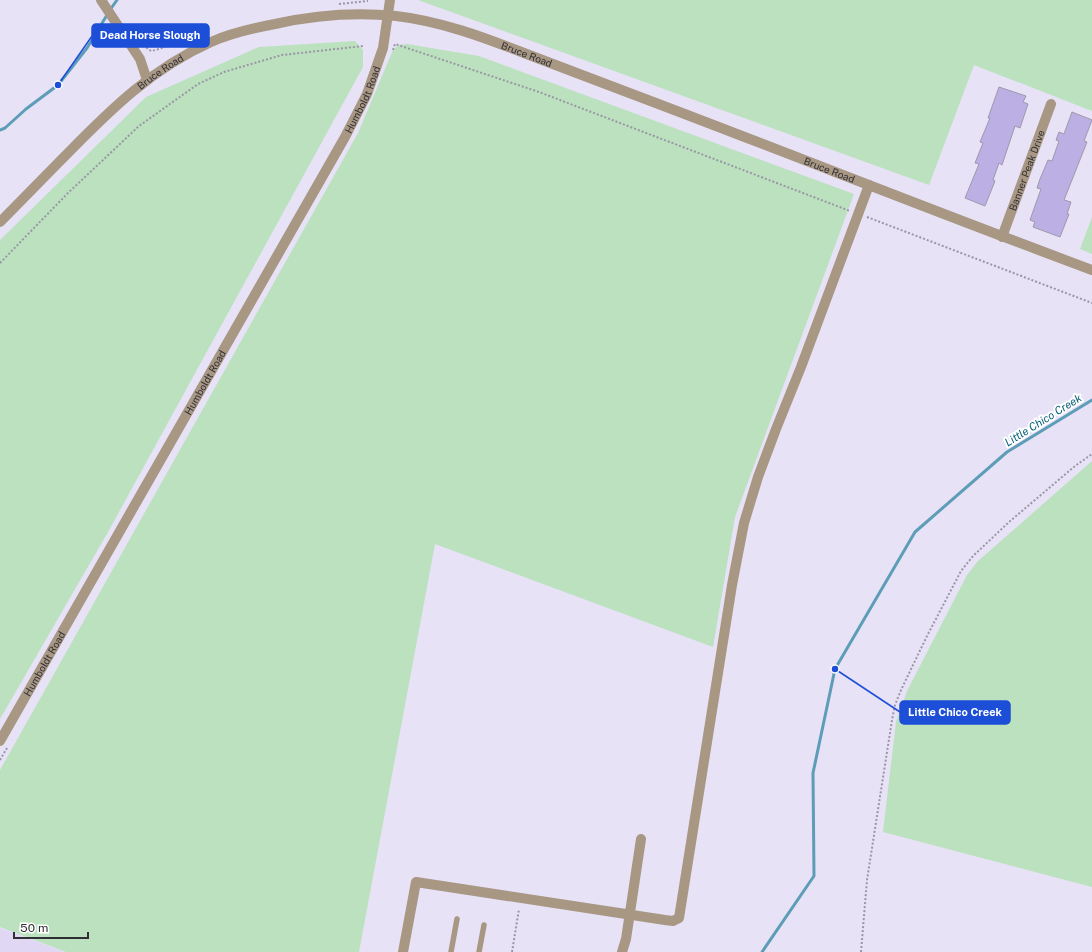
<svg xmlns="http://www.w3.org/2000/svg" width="1092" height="952" font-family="'Public Sans',sans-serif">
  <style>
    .built { fill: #dfd7f3 }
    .green { fill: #bbe1bf }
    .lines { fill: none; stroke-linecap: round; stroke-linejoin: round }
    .stream { stroke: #5e9db7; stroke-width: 3 }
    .building { fill: #bcafe4; stroke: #9d99ac }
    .path { stroke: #9a96a5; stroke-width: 2; stroke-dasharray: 2 2; stroke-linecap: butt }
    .service { stroke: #a79783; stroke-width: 5.5 }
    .minor { stroke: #a79783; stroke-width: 10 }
    .tertiary { stroke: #a79783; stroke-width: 10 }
    .labels { text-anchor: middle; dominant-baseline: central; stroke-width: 4; stroke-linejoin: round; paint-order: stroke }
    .street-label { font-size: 10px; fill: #312f36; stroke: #fff }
    .water-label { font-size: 11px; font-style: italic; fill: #075f7a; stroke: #fff }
    .leader { fill: none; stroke: #1d4ed8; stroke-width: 1.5 }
    .callout-dot { fill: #1d4ed8; stroke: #fff; stroke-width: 1.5 }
    .callout { fill: #1d4ed8; stroke: #1d4ed8; stroke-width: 1.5 }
    .callout-label { font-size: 11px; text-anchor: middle; font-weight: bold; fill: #fff }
  </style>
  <rect width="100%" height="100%" fill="#e7e2f6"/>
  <path class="built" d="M0 928 64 952H0Z"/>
  <g class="green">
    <path d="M418 0H1092V111L974 65 929 185Z"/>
    <path d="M355 41 363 50V67L108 532 0 719V240L146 97 259 47Z"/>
    <path d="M407 44 479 56 854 194 735 517 713 647 435 544 359 952H66L0 927V770L358 133 393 50 399 45Z"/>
    <path d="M1092 217V254L1080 249Z"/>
    <path d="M1092 461V887L883 832 896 722 907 691 967 575 978 561Z"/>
  </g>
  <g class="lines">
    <g class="stream">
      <path d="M110 10 117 0"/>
      <path d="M0 130 5 128 26 109 58 85 87 48 107 15"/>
      <path d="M762 952 814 876 813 773 835 669 915 532 1007 452 1092 400"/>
    </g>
  </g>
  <g class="building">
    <path d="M999 87 1026 96 1023 102 1028 104 1020 128 1015 126 1002 165 999 163 993 180 995 181 985 206 965 198 979 164 975 163 983 143 980 142 990 118H988Z"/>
    <path d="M1072 112 1092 120 1084 141 1087 142 1064 200 1071 202 1067 214H1069L1060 237 1033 227 1035 222 1030 220 1041 189 1037 188 1040 179 1048 160 1052 161 1059 141 1056 140 1059 132 1064 134Z"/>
  </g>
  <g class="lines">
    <g class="path">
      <path d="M339 4 368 1"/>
      <path d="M143 45 151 51C168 48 183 36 200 36"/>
      <path d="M393 50 395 44 539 92 850 211"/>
      <path d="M867 217 1092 303"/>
      <path d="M0 263 68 193 139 126 198 84 224 72 282 55 363 46"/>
      <path d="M0 760 7 748"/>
      <path d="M512 952 519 909"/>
      <path d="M861 952 867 880 892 720 895 705 901 690 927 636 961 571 973 556 1009 522 1075 466 1092 454"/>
    </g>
    <g class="service">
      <path d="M451 952 457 919"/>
      <path d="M479 952 484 925"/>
    </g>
    <g class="minor">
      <path d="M101 0 140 59 147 80"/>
      <path id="s1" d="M1002 237 1051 104"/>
      <path id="s2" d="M0 741 345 137 367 94 383 48 390 0"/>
      <path d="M403 952 416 882 665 920 673 921 679 918 732 585 744 523 758 477 776 429 801 367 869 185"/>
      <path d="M622 952 626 939 641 839"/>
    </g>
    <path class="tertiary" id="s3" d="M0 222C23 199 45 176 68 153 112 108 153 68 211 42 231 33 254 28 275 24 315 15 355 12 396 16 440 21 483 37 524 53 560 67 596 80 632 94 786 152 938 213 1092 270"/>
  </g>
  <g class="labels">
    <g class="street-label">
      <text stroke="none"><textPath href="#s3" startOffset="604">Bruce Road</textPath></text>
      <text stroke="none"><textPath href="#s3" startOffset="220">Bruce Road</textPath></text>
      <text stroke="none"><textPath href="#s2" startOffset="737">Humboldt Road</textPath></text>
      <text stroke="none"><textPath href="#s3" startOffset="928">Bruce Road</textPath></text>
      <text stroke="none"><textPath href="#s1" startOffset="71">Banner Peak Drive</textPath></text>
      <text stroke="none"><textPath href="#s2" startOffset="413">Humboldt Road</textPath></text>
      <text stroke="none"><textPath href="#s2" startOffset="89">Humboldt Road</textPath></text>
    </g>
    <g class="water-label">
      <text transform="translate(1043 420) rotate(-32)">Little Chico Creek</text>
    </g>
  </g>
  <path class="leader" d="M58 85L92 36M835 669L900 712"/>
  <g class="callout-dot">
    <circle cx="58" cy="85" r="4"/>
    <circle cx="835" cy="669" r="4"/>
  </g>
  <g class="callout">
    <rect x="92" y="24" width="117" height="23" rx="4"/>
    <rect x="900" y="701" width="110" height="23" rx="4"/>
  </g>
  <g class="callout-label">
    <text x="150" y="39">Dead Horse Slough</text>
    <text x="955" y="716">Little Chico Creek</text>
  </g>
  <path d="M14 932v6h74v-6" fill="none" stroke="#312f36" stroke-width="2"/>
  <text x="20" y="932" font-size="12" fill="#312f36" stroke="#ffffff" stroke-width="3" paint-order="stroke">50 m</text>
</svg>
